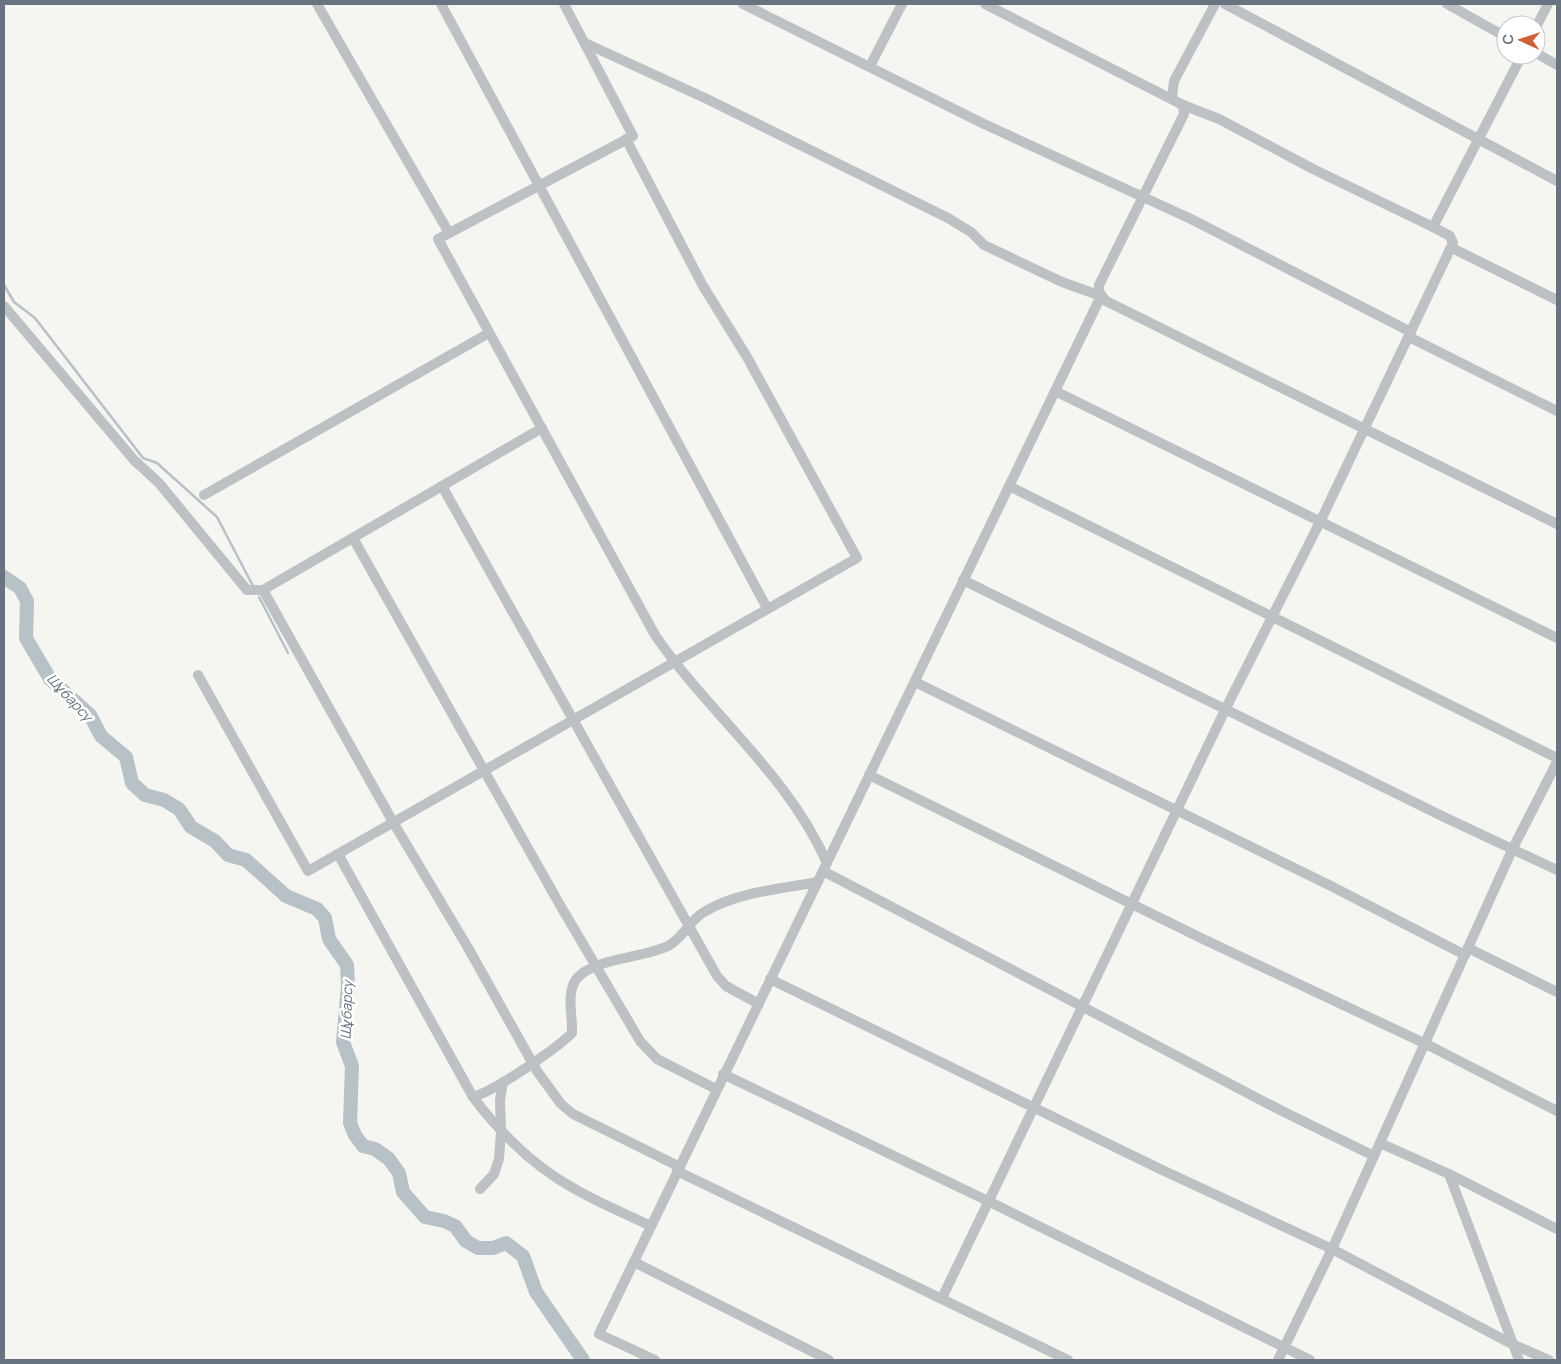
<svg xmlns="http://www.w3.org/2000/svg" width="1561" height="1364" font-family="Manrope,sans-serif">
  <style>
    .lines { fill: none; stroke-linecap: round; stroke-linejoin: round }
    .stream { stroke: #b8c1c5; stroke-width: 2.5 }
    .river { stroke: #b8c1c5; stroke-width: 14 }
    .minor { stroke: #bdc1c4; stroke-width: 10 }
    .labels { text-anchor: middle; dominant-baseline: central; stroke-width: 5; stroke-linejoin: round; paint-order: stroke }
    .water-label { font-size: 14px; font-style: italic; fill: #63757c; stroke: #fff }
  </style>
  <rect width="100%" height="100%" fill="#f5f5f2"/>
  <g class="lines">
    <g class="stream">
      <path d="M4 285 14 302 35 318 143 458 157 463 217 517 253 586"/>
      <path d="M259 597 288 653"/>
    </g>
    <path class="river" d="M4 577 20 588 27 601 26 638 50 679 90 715 101 736 126 757 132 783 145 795 164 800 179 809 191 827 215 841 228 855 246 860 286 896 317 909 325 918 329 939 347 965 348 986 343 1042 352 1066 350 1123 355 1135 363 1146 375 1149 389 1159 399 1173 403 1192 425 1217 444 1221 455 1226 466 1241 478 1248H493L506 1243 523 1256 536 1292 583 1360"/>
    <g class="minor">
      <path d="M317 4 449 233"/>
      <path d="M441 4 767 608"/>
      <path d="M564 4 633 136 438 239 655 635C709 714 788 774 827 863"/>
      <path d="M743 4 984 124 1191 219 1411 332"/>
      <path d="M1225 4 1557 181"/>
      <path d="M1447 4 1506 37"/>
      <path d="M1536 27 1548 4"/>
      <path d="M585 43 707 99 948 218 971 232 984 245 1062 282 1101 296"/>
      <path d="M1536 53 1557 65"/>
      <path d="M870 66 902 4"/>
      <path d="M1172 97 1174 81 1215 4"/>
      <path d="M1183 105 1184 114 1099 285C1098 293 1101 295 1106 301L1557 524"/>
      <path d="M1433 227 1522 55"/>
      <path d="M1452 248 1557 300"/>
      <path d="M4 306 134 460 159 483 247 590H263L542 428"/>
      <path d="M1409 337 1557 411"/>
      <path d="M1055 391 1557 638"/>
      <path d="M442 486 717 976 726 986 759 1004"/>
      <path d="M1009 486 1557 758"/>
      <path d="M204 495 489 333"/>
      <path d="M353 538 560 905 640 1041 657 1059 716 1089"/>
      <path d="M963 580 1444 817 1557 870"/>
      <path d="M263 590 393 822 467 946 537 1071 561 1104 573 1114 680 1167"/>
      <path d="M198 675 308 871 857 558 747 357 703 286 626 139"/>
      <path d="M915 682 1329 885 1465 955"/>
      <path d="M869 775 1203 939 1426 1044 1557 1111"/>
      <path d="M338 854 473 1097C501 1134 534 1167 575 1189 599 1203 626 1214 651 1226"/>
      <path d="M823 871 1282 1111 1374 1156"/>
      <path d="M1468 948 1557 992"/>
      <path d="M770 979 1160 1169 1332 1249 1512 1344 1549 1360"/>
      <path d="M723 1074 988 1201 1310 1360"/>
      <path d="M473 1097C495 1091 556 1049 572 1033 573 1016 565 991 578 977 597 958 643 958 668 946 682 939 690 920 704 912 737 892 780 889 818 882"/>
      <path d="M1380 1143 1449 1174 1557 1229"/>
      <path d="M677 1171 1068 1360"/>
      <path d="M1449 1174 1519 1360"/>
      <path d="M480 1189 494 1174 499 1159 501 1132 500 1100 503 1082"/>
      <path d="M634 1262 829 1360"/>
      <path d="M942 1298 1226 708 1320 522 1453 243 1450 236 1433 227 1313 169 1219 119 1183 105 985 4"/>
      <path d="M655 1360 599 1334 1101 296"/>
      <path d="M1278 1360 1332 1249 1513 848 1557 762"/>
    </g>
  </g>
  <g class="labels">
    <g class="water-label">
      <text transform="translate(70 697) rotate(47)">Шұбарсу</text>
      <text transform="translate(346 1010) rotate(-88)">Шұбарсу</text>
    </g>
  </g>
  <rect width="1561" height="1364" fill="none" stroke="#687580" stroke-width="10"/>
  <g transform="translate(1521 40) rotate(273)"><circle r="24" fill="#ffffff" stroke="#c3c8cc"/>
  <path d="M0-4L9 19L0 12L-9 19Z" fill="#ce603a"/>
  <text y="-8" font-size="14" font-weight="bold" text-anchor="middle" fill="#687580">С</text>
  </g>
</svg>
